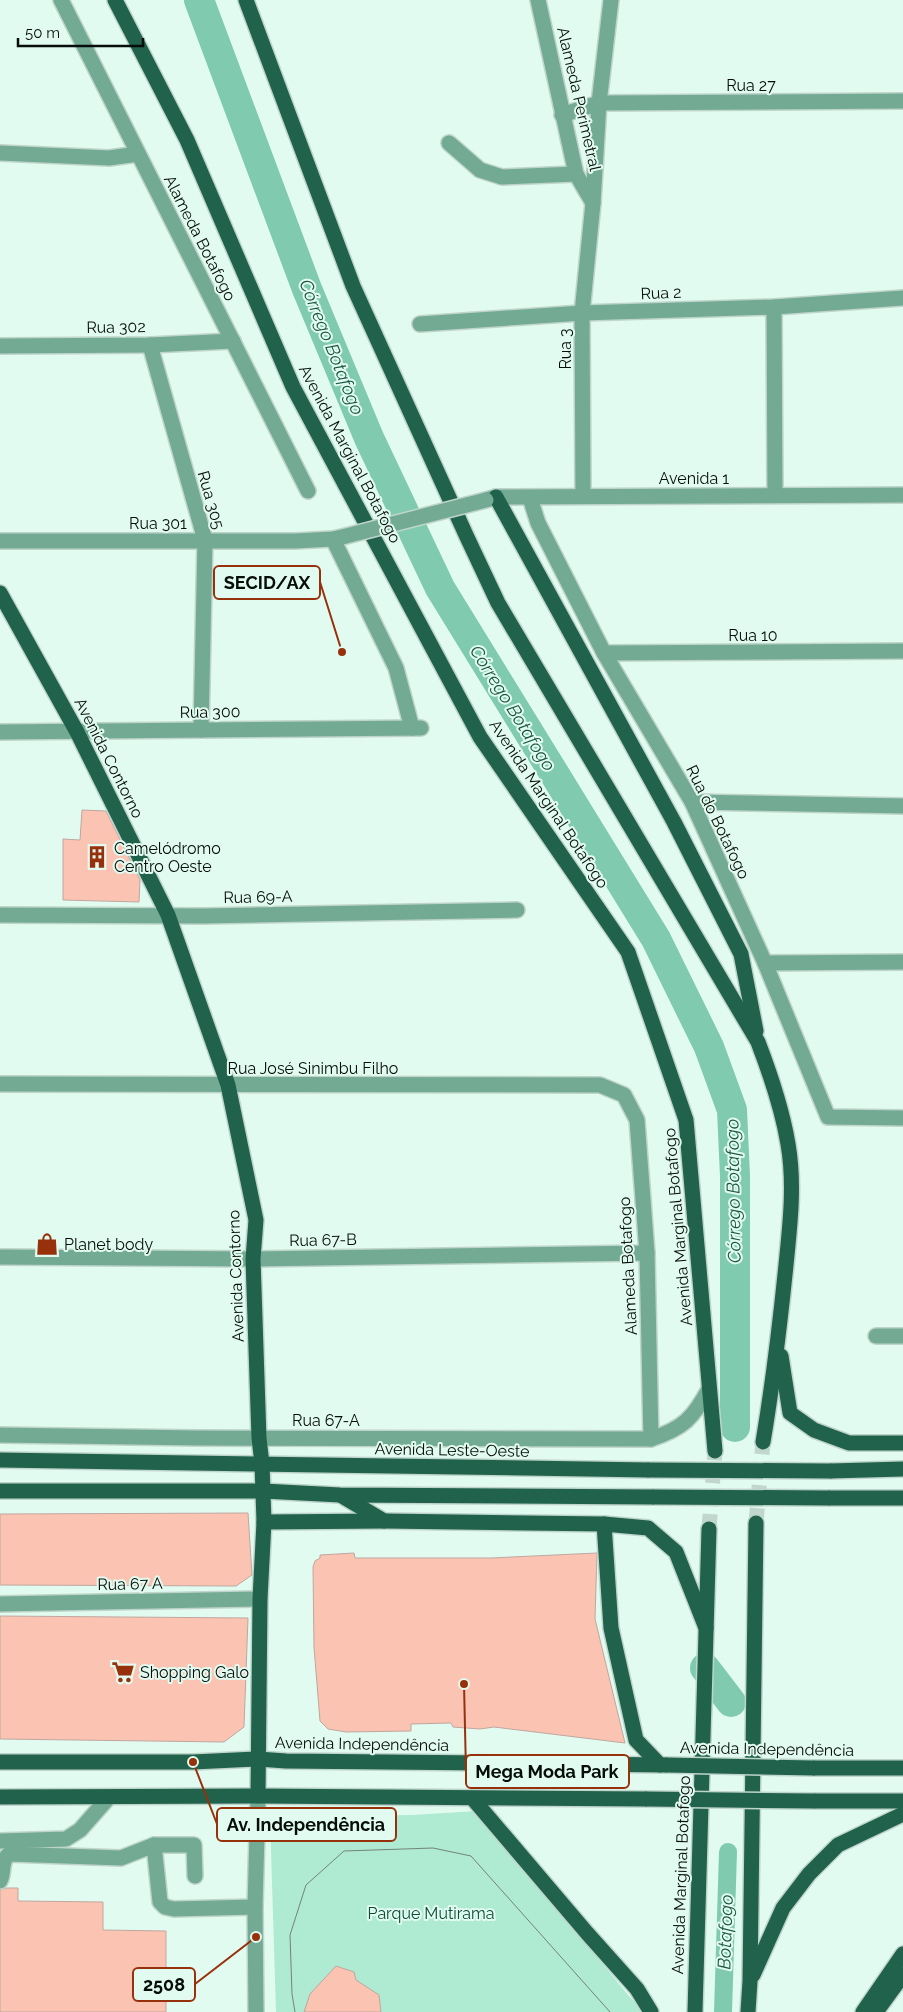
<svg xmlns="http://www.w3.org/2000/svg" width="903" height="2012" font-family="Raleway,sans-serif">
  <style>
    .green { fill: #afead2 }
    .lines { fill: none; stroke-linecap: round; stroke-linejoin: round }
    .canal { stroke: #80cbaf; stroke-width: 18 }
    .river { stroke: #80cbaf; stroke-width: 30 }
    .building { fill: #fbc3b2; stroke: #bfa7a0 }
    .major-tunnel { stroke: #c1d7ce; stroke-width: 15; stroke-dasharray: 15 8; stroke-linecap: butt }
    .minor-casing { stroke: #bfd5cb; stroke-width: 18 }
    .major-casing { stroke: #bfd5cb; stroke-width: 18 }
    .minor { stroke: #73aa94; stroke-width: 15 }
    .major { stroke: #21624d; stroke-width: 15 }
    .tram { stroke: #73837c; stroke-width: 1 }
    .minor-bridge-casing { stroke: #bfd5cb; stroke-width: 18; stroke-linecap: butt }
    .major-bridge-casing { stroke: #bfd5cb; stroke-width: 18; stroke-linecap: butt }
    .minor-bridge { stroke: #73aa94; stroke-width: 15 }
    .major-bridge { stroke: #21624d; stroke-width: 15 }
    .labels { text-anchor: middle; dominant-baseline: central; stroke-width: 4; stroke-linejoin: round; paint-order: stroke }
    .street-label { font-size: 16px; fill: #060d0a; stroke: #e2fbf0 }
    .poi-label { font-size: 16px; fill: #060d0a; stroke: #e2fbf0; text-anchor: start }
    .park-label { font-size: 16px; fill: #0c4c39; stroke: #e2fbf0 }
    .water-label { font-size: 18px; font-style: italic; fill: #195542; stroke: #e2fbf0 }
    .leader { fill: none; stroke: #97310b; stroke-width: 2 }
    .callout-dot { fill: #97310b; stroke: #e2fbf0; stroke-width: 2 }
    .callout { fill: #e2fbf0; stroke: #97310b; stroke-width: 2 }
    .callout-label { font-size: 18px; text-anchor: middle; font-weight: bold; fill: #060d0a }
  </style>
  <rect width="100%" height="100%" fill="#e2fbf0"/>
  <path class="green" d="M478 1811 628 1995 644 2012H276L270 1817 412 1815Z"/>
  <g class="lines">
    <path class="canal" d="M723 2012 728 1852"/>
    <g class="river">
      <path d="M199 0 307 289 369 438 440 588 656 939 709 1047 732 1110 735 1176V1427"/>
      <path d="M705 1668 731 1702"/>
    </g>
  </g>
  <g class="building">
    <path d="M82 810 106 811 140 880 139 902 63 900V839L80 840Z"/>
    <path d="M248 1513 252 1575 236 1586 0 1585V1514Z"/>
    <path d="M354 1553 355 1558H491L597 1553 595 1619 625 1743 494 1727 480 1729 453 1727 451 1723 411 1724V1731L346 1732 328 1729 320 1721 314 1647 313 1567 315 1561 320 1558V1555Z"/>
    <path d="M0 1616 248 1618 244 1727 224 1742 0 1739Z"/>
    <path d="M6 1888H18V1901L103 1902V1930L166 1931V2012H0V1890Z"/>
    <path d="M336 1966 354 1972 356 1980 379 1995 381 2012H304L310 1994Z"/>
  </g>
  <g class="lines">
    <g class="major-tunnel">
      <path d="M756 1523 763 1442"/>
      <path d="M709 1529 715 1451"/>
    </g>
    <defs>
      <g id="minor">
        <path d="M61 0 308 491"/>
        <path d="M538 0 576 174 593 203"/>
        <path d="M562 115 599 103 903 101"/>
        <path d="M449 143 480 170 502 177 576 174"/>
        <path d="M0 153 109 158 138 154"/>
        <path d="M774 307 775 495"/>
        <path d="M420 324 582 313 774 307 903 298"/>
        <path d="M150 345 205 540 201 730"/>
        <path d="M0 346 150 345 233 341"/>
        <path d="M583 496 582 313 593 203 599 103 611 0"/>
        <path d="M530 498 538 523 604 653 692 802 765 963 828 1117 903 1118"/>
        <path d="M486 500 496 497 903 495"/>
        <path d="M333 539 396 668 412 728"/>
        <path d="M0 541H295L333 539 346 536"/>
        <path d="M604 653 903 651"/>
        <path d="M0 732 421 728"/>
        <path d="M692 802 903 806"/>
        <path d="M0 915 204 916 517 910"/>
        <path d="M765 963 903 962"/>
        <path d="M0 1084 600 1085 624 1095 637 1120 647 1253 651 1439"/>
        <path d="M0 1257 253 1259 647 1253"/>
        <path d="M876 1336H903"/>
        <path d="M0 1435 197 1438 651 1439C684 1428 693 1418 709 1389"/>
        <path d="M0 1604 260 1599"/>
        <path d="M0 1841 66 1839 80 1830 109 1797"/>
        <path d="M154 1845 160 1902 165 1907 174 1909 255 1907"/>
        <path d="M0 1881C5 1871 0 1862 9 1854L121 1858 154 1845H194L195 1876"/>
        <path d="M256 2012 255 1907 258 1796"/>
      </g>
      <g id="major">
        <path d="M115 0 187 140 293 387 480 737 628 952 686 1120 715 1451"/>
        <path d="M246 0 353 286 466 535 498 603 758 1042C771 1076 782 1108 788 1144 795 1184 790 1225 786 1265 780 1324 773 1383 763 1442"/>
        <path d="M496 497 674 822 741 954 756 1031"/>
        <path d="M0 593 77 732 168 915 228 1085 256 1220 253 1259 259 1438 262 1464 264 1522 260 1599 258 1796"/>
        <path d="M781 1356 790 1413 814 1430 849 1443H903"/>
        <path d="M0 1460 649 1470"/>
        <path d="M830 1471 903 1469"/>
        <path d="M0 1491H263L340 1495 654 1497"/>
        <path d="M342 1496 384 1521"/>
        <path d="M828 1498H903"/>
        <path d="M264 1522 385 1521 604 1524 648 1528 676 1552 706 1628"/>
        <path d="M604 1524 611 1628 636 1740 660 1765"/>
        <path d="M0 1762H193L258 1759 286 1761 667 1765"/>
        <path d="M813 1768H903"/>
        <path d="M0 1797 258 1796 647 1799"/>
        <path d="M473 1799 587 1933 637 1989 651 2012"/>
        <path d="M814 1801H903"/>
        <path d="M753 1975 783 1908 809 1874 838 1845 903 1814"/>
        <path d="M695 2012 709 1529"/>
        <path d="M748 2012 750 1981 756 1523"/>
        <path d="M863 2012 903 1954"/>
        <path d="M876 2012 903 1975"/>
      </g>
    </defs>
    <use href="#minor" class="minor-casing"/>
    <use href="#major" class="major-casing"/>
    <use href="#minor" class="minor"/>
    <use href="#major" class="major"/>
    <path class="tram" d="M295 2012 292 1994 290 1935 306 1885 344 1851 433 1848 471 1856 610 2012"/>
    <defs>
      <path id="minor-bridge" d="M346 536 486 500"/>
      <g id="major-bridge">
        <path d="M649 1470 830 1471"/>
        <path d="M654 1497 828 1498"/>
        <path d="M667 1765 813 1768"/>
        <path d="M647 1799 814 1801"/>
      </g>
    </defs>
    <use href="#minor-bridge" class="minor-bridge-casing"/>
    <use href="#major-bridge" class="major-bridge-casing"/>
    <use href="#minor-bridge" class="minor-bridge"/>
    <use href="#major-bridge" class="major-bridge"/>
  </g>
  <defs>
    <symbol id="building-bare" viewBox="-9 -9 18 18"><path d="M-4-6H4V6H1V3H-1V6H-4ZM-2.5-4.3h1.7v1.8h-1.7ZM.8-4.3h1.7v1.8H.8ZM-2.5-1h1.7V.8h-1.7ZM.8-1h1.7V.8H.8Z" fill="#97310b" stroke="#e2fbf0" stroke-width="2.5" paint-order="stroke"/></symbol>
    <symbol id="shop-bare" viewBox="-9 -9 18 18"><path d="M-5-2.5h2.3a2.7 3.5 0 0 1 5.4 0H5L5.5 6h-11ZM-1.5-2.5h3a1.5 2.3 0 0 0-3 0Z" fill="#97310b" stroke="#e2fbf0" stroke-width="2.5" paint-order="stroke"/></symbol>
    <symbol id="supermarket-bare" viewBox="-9 -9 18 18"><path d="M-6-5.5h2.5l.6 2H6L4.5 2H-2.5L-4.4-4H-6ZM-1.5 3.2a1.3 1.3 0 1 0 .1 0ZM3 3.2a1.3 1.3 0 1 0 .1 0Z" fill="#97310b" stroke="#e2fbf0" stroke-width="2.5" paint-order="stroke"/></symbol>
  </defs>
  <g fill-rule="evenodd">
    <use href="#building-bare" x="81" y="841" width="32" height="32"/>
    <use href="#shop-bare" x="31" y="1228" width="32" height="32"/>
    <use href="#supermarket-bare" x="107" y="1656" width="32" height="32"/>
  </g>
  <g class="labels">
    <g class="street-label">
      <text x="751" y="85">Rua 27</text>
      <text transform="translate(579 99) rotate(77)">Alameda Perimetral</text>
      <text transform="translate(200 238) rotate(63)">Alameda Botafogo</text>
      <text transform="translate(661 293) rotate(-2)">Rua 2</text>
      <text transform="translate(116 327) rotate(-1)">Rua 302</text>
      <text transform="translate(565 349) rotate(-90)">Rua 3</text>
      <text transform="translate(350 454) rotate(62)">Avenida Marginal Botafogo</text>
      <text x="694" y="478">Avenida 1</text>
      <text transform="translate(211 500) rotate(74)">Rua 305</text>
      <text x="158" y="523">Rua 301</text>
      <text x="753" y="635">Rua 10</text>
      <text transform="translate(210 712) rotate(-1)">Rua 300</text>
      <text transform="translate(109 758) rotate(63)">Avenida Contorno</text>
      <text transform="translate(549 804) rotate(56)">Avenida Marginal Botafogo</text>
      <text transform="translate(718 822) rotate(64)">Rua do Botafogo</text>
      <text transform="translate(258 897) rotate(-1)">Rua 69-A</text>
      <text x="313" y="1068">Rua José Sinimbu Filho</text>
      <text transform="translate(678 1227) rotate(-95)">Avenida Marginal Botafogo</text>
      <text transform="translate(323 1240) rotate(-1)">Rua 67-B</text>
      <text transform="translate(628 1266) rotate(-93)">Alameda Botafogo</text>
      <text transform="translate(236 1276) rotate(-92)">Avenida Contorno</text>
      <text x="326" y="1420">Rua 67-A</text>
      <text transform="translate(452 1450) rotate(1)">Avenida Leste-Oeste</text>
      <text transform="translate(130 1584) rotate(-1)">Rua 67 A</text>
      <text transform="translate(362 1744) rotate(1)">Avenida Independência</text>
      <text transform="translate(767 1749) rotate(1)">Avenida Independência</text>
      <text transform="translate(681 1875) rotate(-88)">Avenida Marginal Botafogo</text>
    </g>
    <g class="poi-label">
      <text x="114" y="848">Camelódromo<tspan x="114" dy="18">Centro Oeste</tspan></text>
      <text x="64" y="1244">Planet body</text>
      <text x="140" y="1672">Shopping Galo</text>
    </g>
    <g class="park-label">
      <text x="431" y="1913">Parque Mutirama</text>
    </g>
    <g class="water-label">
      <text transform="translate(332 347) rotate(68)">Córrego Botafogo</text>
      <text transform="translate(513 708) rotate(58)">Córrego Botafogo</text>
      <text transform="translate(733 1191) rotate(-91)">Córrego Botafogo</text>
      <text transform="translate(725 1932) rotate(-88)">Botafogo</text>
    </g>
  </g>
  <path class="leader" d="M342 652L320 582M464 1684L466 1772M193 1762L217 1824M256 1937L195 1984"/>
  <g class="callout-dot">
    <circle cx="342" cy="652" r="5"/>
    <circle cx="464" cy="1684" r="5"/>
    <circle cx="193" cy="1762" r="5"/>
    <circle cx="256" cy="1937" r="5"/>
  </g>
  <g class="callout">
    <rect x="214" y="566" width="106" height="33" rx="5"/>
    <rect x="466" y="1755" width="163" height="33" rx="5"/>
    <rect x="217" y="1808" width="179" height="33" rx="5"/>
    <rect x="133" y="1968" width="62" height="33" rx="5"/>
  </g>
  <g class="callout-label">
    <text x="267" y="589">SECID/AX</text>
    <text x="547" y="1778">Mega Moda Park</text>
    <text x="306" y="1831">Av. Independência</text>
    <text x="164" y="1991">2508</text>
  </g>
  <path d="M18 38v8h125v-8" fill="none" stroke="#060d0a" stroke-width="2.5"/>
  <text x="25" y="38" font-size="15" fill="#060d0a" stroke="#e2fbf0" stroke-width="4" paint-order="stroke">50 m</text>
</svg>
